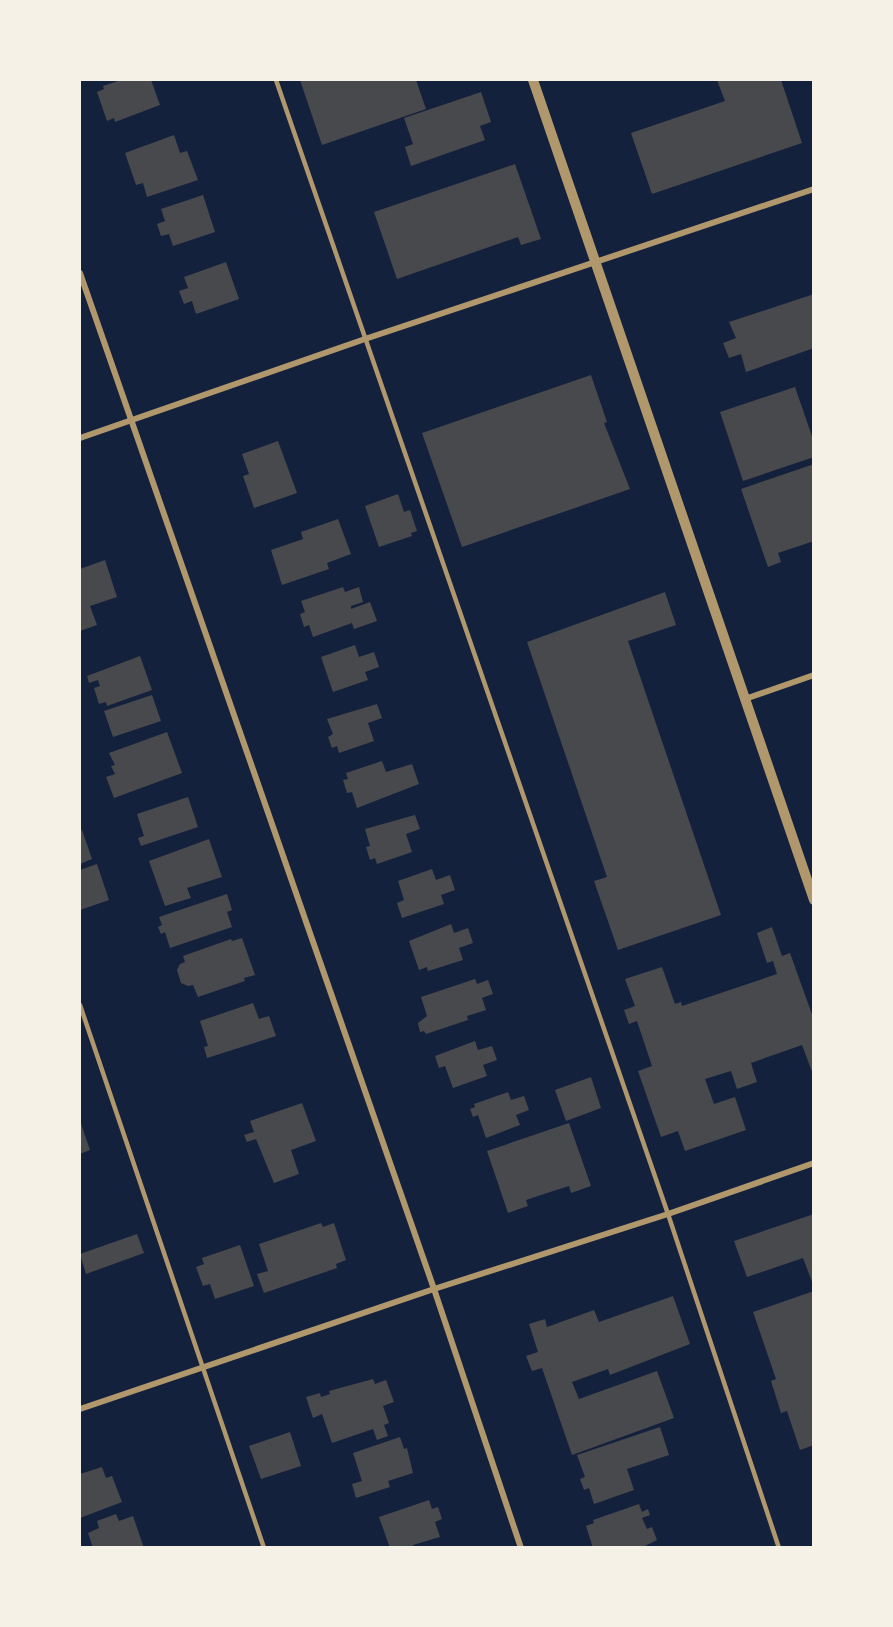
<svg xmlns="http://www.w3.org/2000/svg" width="893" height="1627" font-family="'Source Sans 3',sans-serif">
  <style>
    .building { fill: #48494c }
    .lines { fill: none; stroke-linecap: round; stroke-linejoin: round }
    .service { stroke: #b1986c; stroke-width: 4.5 }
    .minor { stroke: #b1986c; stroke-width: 6 }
    .tertiary { stroke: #b1986c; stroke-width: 10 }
  </style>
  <rect width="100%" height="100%" fill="#14213d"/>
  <g class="building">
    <path d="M121 80H151L160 105 115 122 114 118 107 121 97 92 104 89 103 86Z"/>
    <path d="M300 80H416L426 109 322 145Z"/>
    <path d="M717 80H781L802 143 652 194 631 133 725 101Z"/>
    <path d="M481 92 491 122 480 126 485 140 411 166 405 147 413 144 404 118Z"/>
    <path d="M174 135 180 153 187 151 198 180 147 197 143 183 136 185 125 153Z"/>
    <path d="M515 164 541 239 521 245 518 237 397 279 374 212Z"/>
    <path d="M203 195 215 232 173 246 169 234 161 236 157 224 165 221 161 209Z"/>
    <path d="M226 262 239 299 196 314 192 301 184 304 179 291 188 288 184 277Z"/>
    <path d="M814 294V348L746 372 741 354 729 358 723 343 736 338 729 322Z"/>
    <path d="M591 375 607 422 604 423 630 489 462 547 422 433Z"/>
    <path d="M795 387 814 442V457L743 481 720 412Z"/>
    <path d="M278 441 297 493 254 508 243 476 249 474 242 454Z"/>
    <path d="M814 464V541L778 553 781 562 768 567 741 489Z"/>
    <path d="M398 494 404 512 410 510 417 531 411 533 412 536 379 547 365 506Z"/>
    <path d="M338 519 351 554 327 563 329 569 282 585 271 550 303 539 301 532Z"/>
    <path d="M105 560 117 597 90 606 97 625 80 631V569Z"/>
    <path d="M343 587 345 592 359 587 363 602 351 606V609L370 602 377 621 354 629 352 623 313 637 309 625 304 627 300 614 305 612 301 601Z"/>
    <path d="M665 592 676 625 628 641 721 915 618 950 594 881 607 877 527 642Z"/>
    <path d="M355 645 359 657 374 652 379 667 365 672 368 680 333 692 321 657Z"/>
    <path d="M140 656 152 690 107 706 106 702 99 704 94 688 100 686 98 680 89 683 87 676Z"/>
    <path d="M152 695 161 721 113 737 104 711Z"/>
    <path d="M377 704 382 718 368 723 374 741 339 753 337 746 332 748 328 737 333 734 327 719Z"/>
    <path d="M167 732 182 773 114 798 106 777 115 774 111 766 115 765 109 753Z"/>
    <path d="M382 761 386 772 412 764 419 784 357 808 352 792 347 793 343 780 348 779 346 773Z"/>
    <path d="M188 797 198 827 141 846 138 838 144 836 137 814Z"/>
    <path d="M415 815 420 829 406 834 412 852 377 864 375 858 370 860 366 847 370 846 365 829Z"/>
    <path d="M82 830 92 859 80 864V831Z"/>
    <path d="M209 839 222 877 187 888 191 898 165 906 149 861Z"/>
    <path d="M97 864 109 900 80 910V870Z"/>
    <path d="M432 869 436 880 450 875 455 890 441 895 444 904 402 918 397 903 404 900 398 881Z"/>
    <path d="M227 894 232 910 227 912 232 927 170 948 165 932 161 934 158 927 162 925 159 917Z"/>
    <path d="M451 924 454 933 468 928 473 943 459 948 463 960 428 971 427 967 419 970 409 941Z"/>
    <path d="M772 927 782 956 790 953 814 1020V1077L802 1045 751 1063 757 1082 737 1089 731 1071 705 1079 714 1104 735 1097 746 1130 685 1151 678 1131 661 1137 638 1071 652 1066 637 1021 629 1024 624 1010 635 1006 625 979 662 967 675 1004 681 1002 682 1006 777 974 773 961 767 963 757 933Z"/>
    <path d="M242 938 255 975 244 978 245 981 198 997 193 985 188 986 181 983 177 970 180 964 185 962 183 956 231 939 232 941Z"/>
    <path d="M475 979 477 984 488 980 493 994 482 998 486 1010 467 1016 468 1020 426 1034 424 1031 420 1032 418 1023 427 1016 421 997Z"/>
    <path d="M253 1003 259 1019 269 1016 276 1036 207 1058 204 1047 208 1046 200 1021Z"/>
    <path d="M475 1041 478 1050 492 1046 497 1060 483 1065 487 1076 453 1088 445 1066 439 1068 435 1056Z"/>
    <path d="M591 1077 601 1108 566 1121 555 1090Z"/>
    <path d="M508 1092 511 1100 524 1096 529 1110 516 1115 520 1125 486 1138 478 1115 473 1117 470 1109 475 1107 474 1104Z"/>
    <path d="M302 1103 316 1141 291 1150 299 1174 274 1183 256 1139 247 1142 244 1135 254 1132 250 1121Z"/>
    <path d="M80 1121 90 1150 80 1154Z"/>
    <path d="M569 1123 591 1186 571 1193 569 1186 544 1194 526 1200 528 1206 508 1213 487 1151Z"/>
    <path d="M814 1214V1287L803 1258 747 1277 734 1241Z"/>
    <path d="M321 1223 323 1227 334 1223 346 1260 336 1264 337 1268 264 1293 257 1274 268 1271 259 1244Z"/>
    <path d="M137 1234 144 1253 86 1274 80 1254Z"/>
    <path d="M240 1245 254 1286 215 1299 210 1284 203 1286 196 1267 204 1264 202 1258Z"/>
    <path d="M814 1291V1445L800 1450 787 1411 781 1413 771 1381 776 1379 753 1312Z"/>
    <path d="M673 1296 690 1344 610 1375 608 1369 572 1382 579 1399 657 1371 674 1418 572 1455 542 1368 532 1371 526 1356 538 1352 529 1324 545 1319 547 1327 594 1310 599 1322Z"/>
    <path d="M373 1379 375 1384 386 1380 394 1402 383 1406 389 1423 384 1425 388 1436 377 1440 373 1429 332 1443 322 1414 313 1418 306 1397 320 1393 321 1397 330 1394 329 1391Z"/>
    <path d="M660 1427 669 1455 627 1469 634 1490 594 1504 589 1488 584 1490 580 1479 585 1477 577 1455Z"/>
    <path d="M290 1432 301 1466 261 1479 249 1446Z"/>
    <path d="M400 1437 404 1449 407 1448 413 1473 388 1481 390 1487 356 1498 352 1484 362 1481 353 1453Z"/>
    <path d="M102 1467 106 1478 112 1476 122 1502 80 1518V1474Z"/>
    <path d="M429 1500 432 1509 438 1507 442 1519 435 1522 440 1537 413 1545 414 1548H390L379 1517Z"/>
    <path d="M639 1504 642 1512 648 1509 650 1515 642 1518 647 1529 652 1527 657 1540 641 1548H593L586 1526 594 1523 593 1520Z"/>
    <path d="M116 1514 119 1521 133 1516 144 1548H93L88 1533 99 1528 97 1521Z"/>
  </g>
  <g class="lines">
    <g class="service">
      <path d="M276 80 668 1214 779 1548"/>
      <path d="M80 1005 264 1548"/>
    </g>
    <g class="minor">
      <path d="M80 273 434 1289 521 1548"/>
      <path d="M80 438 365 339 814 189"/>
      <path d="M745 699 814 675"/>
      <path d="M80 1409 434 1289 668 1214 814 1163"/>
    </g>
    <path class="tertiary" d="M533 80 814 900"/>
  </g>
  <rect width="893" height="1627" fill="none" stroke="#f6f1e7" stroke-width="162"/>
</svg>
